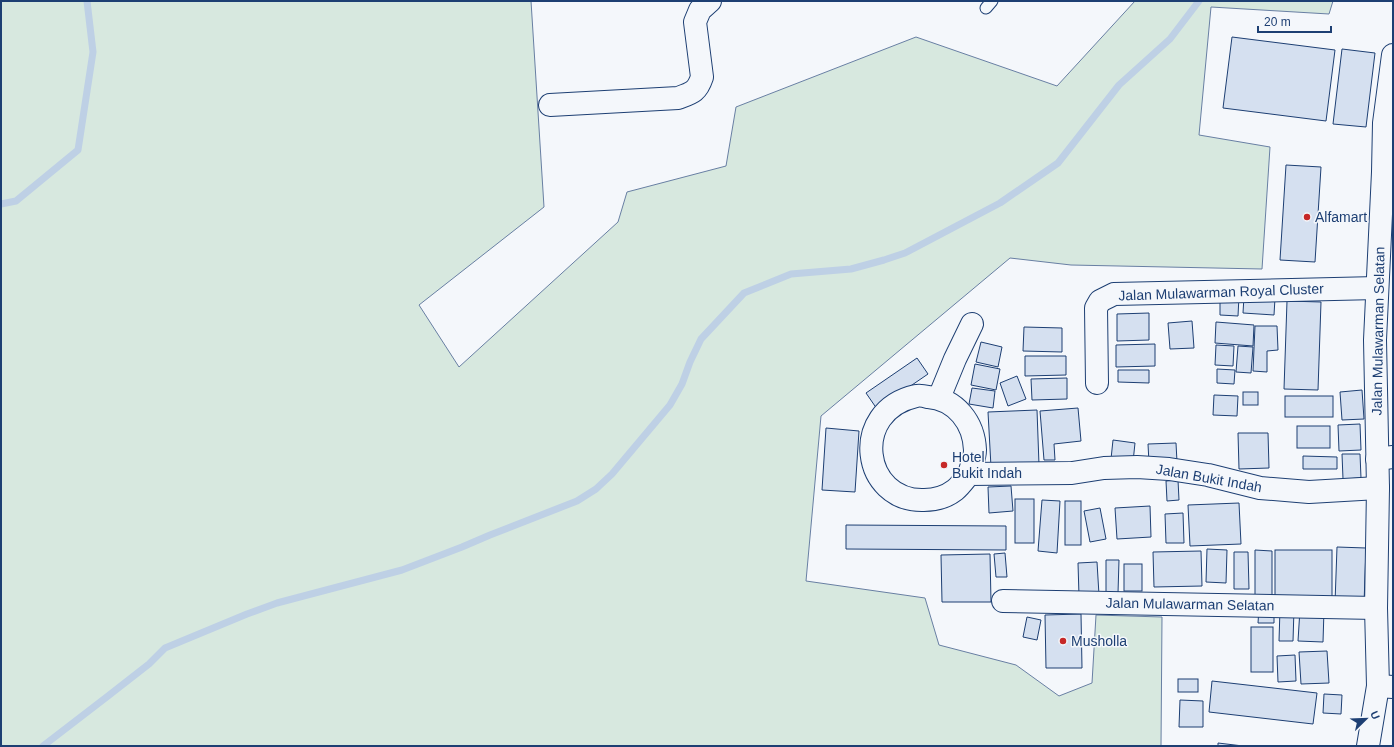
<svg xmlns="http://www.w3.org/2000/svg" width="1394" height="747" font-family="Helvetica,sans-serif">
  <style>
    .green { fill: #d7e8df; stroke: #687fa3 }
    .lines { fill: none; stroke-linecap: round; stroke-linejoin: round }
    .stream { stroke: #bed0e5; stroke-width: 7 }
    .building { fill: #d5e0f0; stroke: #1d3f73 }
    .service-casing { stroke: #1d3f73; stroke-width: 13 }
    .minor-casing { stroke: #1d3f73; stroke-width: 24 }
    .tertiary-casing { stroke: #1d3f73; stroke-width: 24 }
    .service { stroke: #f4f7fb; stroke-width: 11 }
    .minor { stroke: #f4f7fb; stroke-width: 22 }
    .tertiary { stroke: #f4f7fb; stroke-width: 22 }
    .poi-dot { fill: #c62828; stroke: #f4f7fb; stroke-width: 1.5 }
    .labels { text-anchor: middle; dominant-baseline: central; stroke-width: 3; stroke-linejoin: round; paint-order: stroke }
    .poi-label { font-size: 14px; fill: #1d3f73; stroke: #f4f7fb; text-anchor: start }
    .street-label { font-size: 14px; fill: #1d3f73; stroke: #f4f7fb }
  </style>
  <rect width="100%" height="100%" fill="#f4f7fb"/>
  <path class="green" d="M1 1H531L544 207 419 305 459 367 618 222 627 192 726 166 736 107 916 37 1057 86 1135 1H1333L1329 14 1211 7 1199 135 1270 147 1262 269 1071 265 1010 258 821 416 806 581 925 598 939 645 1016 665 1059 696 1092 683 1096 615 1162 617 1161 746H1Z"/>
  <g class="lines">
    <g class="stream">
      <path d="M1 204 16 201 78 150 93 52 87 1"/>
      <path d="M43 746 108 696 149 664 165 648 247 614 277 603 402 570 462 547 490 535 577 501 596 489 612 474 670 405 682 384 690 362 701 339 744 293 791 274 851 269 884 260 905 253 1000 203 1058 163 1119 85 1170 39 1199 1"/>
    </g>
  </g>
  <g class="building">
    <path d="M1232 37 1335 50 1326 121 1223 108Z"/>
    <path d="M1342 49 1375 53 1366 127 1333 124Z"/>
    <path d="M1286 165 1321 167 1315 262 1280 260Z"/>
    <path d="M1220 296H1239L1238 316 1220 315Z"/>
    <path d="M1244 296 1275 298 1274 315 1243 313Z"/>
    <path d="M1287 301 1321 302 1318 390 1284 389Z"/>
    <path d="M1149 313V340L1117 341V314Z"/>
    <path d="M1192 321 1194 348 1170 349 1168 323Z"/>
    <path d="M1216 322 1254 325 1253 346 1215 343Z"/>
    <path d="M1255 326H1277L1278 350 1267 351V372L1253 371Z"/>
    <path d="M1024 327 1062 328V352L1023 351Z"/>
    <path d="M981 342 1002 347 998 367 976 362Z"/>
    <path d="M1155 344V366L1116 367V345Z"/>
    <path d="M1216 345 1234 346 1233 366 1215 365Z"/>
    <path d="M1238 346 1253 347 1251 373 1236 372Z"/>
    <path d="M1025 356H1066V375L1025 376Z"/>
    <path d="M917 358 928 374 877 409 866 393Z"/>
    <path d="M975 364 1000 369 996 390 971 385Z"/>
    <path d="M1217 369 1235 370 1234 384 1217 383Z"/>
    <path d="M1118 370H1149V383L1118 382Z"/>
    <path d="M1017 376 1026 399 1008 406 1000 383Z"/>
    <path d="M1067 378V399L1032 400 1031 379Z"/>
    <path d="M972 388 995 391 993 408 969 404Z"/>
    <path d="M1362 390 1364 419 1342 420 1340 392Z"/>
    <rect x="1243" y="392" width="15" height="13"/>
    <path d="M1214 395 1238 396 1237 416 1213 415Z"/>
    <rect x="1285" y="396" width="48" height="21"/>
    <path d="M1078 408 1081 441 1054 444 1055 460H1044L1040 411Z"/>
    <path d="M1037 410 1039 465 991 467 988 412Z"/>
    <path d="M1360 424 1361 450 1339 451 1338 425Z"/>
    <rect x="1297" y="426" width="33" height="22"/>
    <path d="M826 428 859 431 855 492 822 490Z"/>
    <path d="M1238 433H1268L1269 468 1239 469Z"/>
    <path d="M1113 440 1135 443 1133 462 1111 459Z"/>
    <path d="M1176 443 1177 462 1149 463 1148 444Z"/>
    <path d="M1342 454H1360L1361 478 1343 479Z"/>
    <path d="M1303 456 1337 457V469H1303Z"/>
    <path d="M1178 480 1179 500 1167 501 1166 481Z"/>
    <path d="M1011 486 1013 511 989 513 988 487Z"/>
    <rect x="1015" y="499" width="19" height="44"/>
    <path d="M1042 500 1060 501 1057 553 1038 551Z"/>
    <rect x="1065" y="501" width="16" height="44"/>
    <path d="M1239 503 1241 544 1190 546 1188 505Z"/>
    <path d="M1150 506 1151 537 1117 539 1115 508Z"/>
    <path d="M1100 508 1106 539 1090 542 1084 511Z"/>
    <path d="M1183 513 1184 543H1166L1165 514Z"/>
    <path d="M846 525 1006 526V550L846 549Z"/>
    <path d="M1337 547 1366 548 1364 604 1335 603Z"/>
    <path d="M1207 549 1227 550 1226 583 1206 582Z"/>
    <path d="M1255 550 1272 551V601H1255Z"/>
    <rect x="1275" y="550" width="57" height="53"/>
    <path d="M1201 551 1202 586 1154 587 1153 552Z"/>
    <path d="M1234 552H1248L1249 589H1234Z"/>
    <path d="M1005 553 1007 577H996L994 554Z"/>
    <path d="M990 554 991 602H942L941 555Z"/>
    <path d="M1106 560H1119L1118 593H1106Z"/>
    <path d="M1097 562 1099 595 1079 596 1078 563Z"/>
    <rect x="1124" y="564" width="18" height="27"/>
    <path d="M1259 608H1274V623H1258Z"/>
    <path d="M1280 609H1294L1293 641H1279Z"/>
    <path d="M1300 609 1324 610 1323 642 1298 641Z"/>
    <path d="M1081 614 1082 668H1046L1045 615Z"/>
    <path d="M1027 617 1041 620 1037 640 1023 637Z"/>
    <rect x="1251" y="627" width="22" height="45"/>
    <path d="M1327 651 1329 683 1301 684 1299 652Z"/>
    <path d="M1295 655 1296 681 1278 682 1277 656Z"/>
    <rect x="1178" y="679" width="20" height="13"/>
    <path d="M1212 681 1317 693 1313 724 1209 712Z"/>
    <path d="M1324 694 1342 695 1341 714 1323 713Z"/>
    <path d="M1180 700 1203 701V727H1179Z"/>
    <path d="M1218 743 1243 746H1218Z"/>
  </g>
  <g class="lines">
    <defs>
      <path id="service" d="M986 8 992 1"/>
      <g id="minor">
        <path d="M550 105 678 98C692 93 697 92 702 77L695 22 700 10 710 1"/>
        <path d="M1097 383 1096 308 1100 301 1114 294 1377 288"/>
        <path d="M939 398 955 359 972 324"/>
        <path d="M1377 459 1393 457"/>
        <path d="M969 474C971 467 975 458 975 450 974 423 956 399 928 397 924 396 920 395 916 396 849 411 862 502 924 500 934 500 946 497 955 490 960 486 965 479 969 474L1072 473 1104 468 1137 467 1169 469 1208 475 1260 488 1309 492 1378 488"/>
        <path d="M1003 601 1376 608"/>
        <path d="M1378 686 1393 687"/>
      </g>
      <path id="tertiary" d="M1368 746 1378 686 1376 608 1378 488 1375 340 1383 172 1384 123 1393 55"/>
    </defs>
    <use href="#service" class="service-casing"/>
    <use href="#minor" class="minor-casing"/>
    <use href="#tertiary" class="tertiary-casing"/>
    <use href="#service" class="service"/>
    <use href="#minor" class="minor"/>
    <use href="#tertiary" class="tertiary"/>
  </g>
  <g class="poi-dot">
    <circle cx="1307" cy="217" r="4"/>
    <circle cx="944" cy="465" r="4"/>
    <circle cx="1063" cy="641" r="4"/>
  </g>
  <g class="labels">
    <g class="poi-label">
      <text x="1315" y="217">Alfamart</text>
      <text x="952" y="457">Hotel<tspan x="952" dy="16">Bukit Indah</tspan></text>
      <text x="1071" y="641">Musholla</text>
    </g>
    <g class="street-label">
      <text transform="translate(1221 292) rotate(-2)">Jalan Mulawarman Royal Cluster</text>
      <text transform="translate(1378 331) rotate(-89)">Jalan Mulawarman Selatan</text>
      <text transform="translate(1209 478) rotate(10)">Jalan Bukit Indah</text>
      <text transform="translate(1190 604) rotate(1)">Jalan Mulawarman Selatan</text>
    </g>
  </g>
  <rect width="1394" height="747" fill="none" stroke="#1d3f73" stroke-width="4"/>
  <g transform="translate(1366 719) rotate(67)" stroke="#f4f7fb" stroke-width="3" paint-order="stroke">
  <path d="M0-3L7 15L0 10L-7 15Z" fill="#1d3f73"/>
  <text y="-6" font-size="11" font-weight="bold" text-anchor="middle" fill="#1d3f73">U</text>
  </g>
  <path d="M1258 26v6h73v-6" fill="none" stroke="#1d3f73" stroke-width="2"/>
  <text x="1264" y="26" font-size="12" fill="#1d3f73" stroke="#f4f7fb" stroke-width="3" paint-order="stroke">20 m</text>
</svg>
